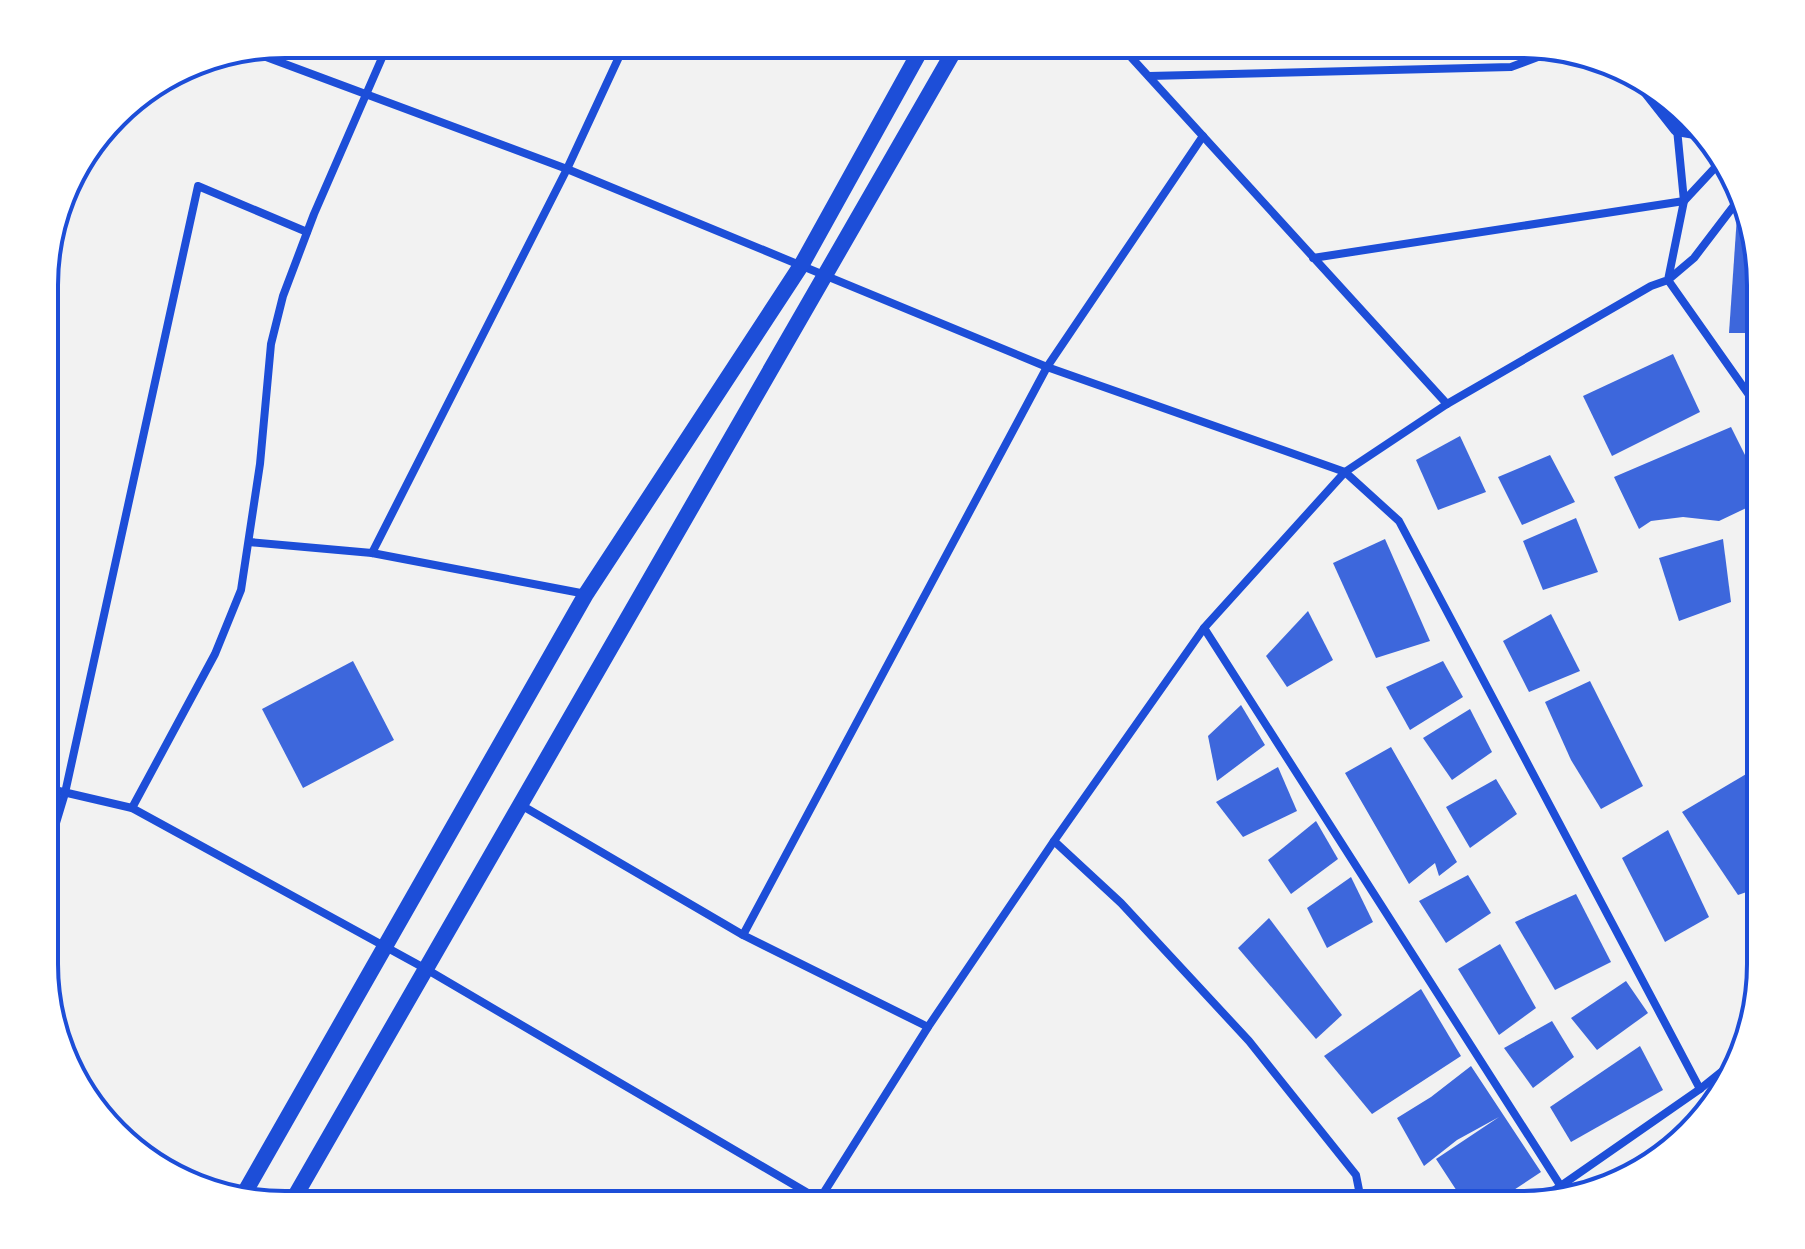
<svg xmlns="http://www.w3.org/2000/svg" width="1805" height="1249" font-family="Commissioner,sans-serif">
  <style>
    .building { fill: #3d67dc }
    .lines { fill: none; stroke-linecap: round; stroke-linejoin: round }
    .minor { stroke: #1d4ed8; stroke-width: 8 }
    .tertiary { stroke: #1d4ed8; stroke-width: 14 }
    .secondary { stroke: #1d4ed8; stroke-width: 16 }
    .rim { fill: none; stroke: #1d4ed8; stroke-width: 4 }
  </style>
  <rect width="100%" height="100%" fill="#f2f2f2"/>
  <g class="building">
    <path d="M1737 216H1745L1761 269V333H1729Z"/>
    <path d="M1673 354 1700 412 1612 456 1583 396Z"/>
    <path d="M1731 427 1761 487V501L1719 521 1683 517 1651 521 1639 529 1614 477Z"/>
    <path d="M1460 436 1486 492 1438 510 1416 460Z"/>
    <path d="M1550 455 1575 502 1522 525 1498 477Z"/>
    <path d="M1576 518 1598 572 1543 590 1523 541Z"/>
    <path d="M1385 539 1430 641 1376 658 1333 563Z"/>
    <path d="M1723 539 1731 602 1679 621 1659 558Z"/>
    <path d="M1761 546V612H1758L1753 547Z"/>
    <path d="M1308 611 1333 660 1287 687 1266 656Z"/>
    <path d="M1551 614 1580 671 1529 692 1503 641Z"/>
    <path d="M353 661 394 740 303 788 262 709Z"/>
    <path d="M1443 661 1463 697 1410 730 1386 687Z"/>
    <path d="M1590 681 1643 786 1601 809 1571 760 1545 702Z"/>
    <path d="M1241 705 1265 745 1217 781 1208 736Z"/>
    <path d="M1470 709 1492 752 1452 780 1423 738Z"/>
    <path d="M1391 747 1457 862 1439 876 1435 863 1409 884 1345 773Z"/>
    <path d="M1278 767 1297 811 1243 837 1216 802Z"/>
    <path d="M1753 770 1761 784V887L1738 895 1682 812Z"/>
    <path d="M1496 779 1517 814 1470 848 1446 807Z"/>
    <path d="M1316 821 1338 859 1291 894 1268 860Z"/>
    <path d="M1668 830 1709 917 1665 942 1622 858Z"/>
    <path d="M1468 875 1491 913 1446 943 1419 901Z"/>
    <path d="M1351 877 1373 922 1327 948 1307 908Z"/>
    <path d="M1576 894 1611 962 1555 990 1515 922Z"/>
    <path d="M1269 918 1342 1015 1316 1039 1238 948Z"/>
    <path d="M1500 944 1536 1008 1499 1035 1458 969Z"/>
    <path d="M1626 981 1648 1013 1597 1050 1571 1018Z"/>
    <path d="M1421 989 1461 1056 1372 1114 1324 1056Z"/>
    <path d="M1552 1021 1574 1057 1533 1088 1504 1048Z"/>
    <path d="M1640 1046 1663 1090 1571 1142 1550 1107Z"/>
    <path d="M1471 1066 1541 1172 1491 1205H1466L1436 1159 1499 1117 1457 1140 1424 1166 1397 1118 1431 1097Z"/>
  </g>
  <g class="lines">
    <g class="minor">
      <path d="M1119 44 1447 404"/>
      <path d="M250 51 567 169 1047 367 1345 472 1399 521 1700 1089"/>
      <path d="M1149 76 1511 67 1559 49"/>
      <path d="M1739 199 1694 258 1668 280 1761 412"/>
      <path d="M1313 258 1684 201 1724 158"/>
      <path d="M249 542 372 553 586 594"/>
      <path d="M372 553 567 169 625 44"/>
      <path d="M1204 628 1560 1185"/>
      <path d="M46 788 132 808 426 969 818 1199"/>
      <path d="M521 805 743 935 928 1027"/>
      <path d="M132 808 215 654 241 590 260 464 271 344 283 296 314 214 388 44"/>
      <path d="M1054 841 1121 903 1249 1041 1356 1175 1362 1205"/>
      <path d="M46 856 65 793 198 186 307 232"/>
      <path d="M743 935 1047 367 1203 136"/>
      <path d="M1539 1201 1700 1089 1741 1056"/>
      <path d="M816 1205 928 1027 1054 841 1204 628 1345 472 1447 404 1651 286 1668 280 1684 201 1677 129"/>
    </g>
    <path class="tertiary" d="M1636 77 1677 129 1701 133"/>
    <g class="secondary">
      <path d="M241 1199 586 594 802 264 924 44"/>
      <path d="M290 1205 958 44"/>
    </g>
  </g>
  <path d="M0 0H1805V1249H0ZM285 58H1520A227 227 0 0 1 1747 285V964A227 227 0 0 1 1520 1191H285A227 227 0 0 1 58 964V285A227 227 0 0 1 285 58Z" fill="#fff" fill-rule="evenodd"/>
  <path class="rim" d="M285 58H1520A227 227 0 0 1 1747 285V964A227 227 0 0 1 1520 1191H285A227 227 0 0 1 58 964V285A227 227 0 0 1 285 58Z"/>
</svg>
